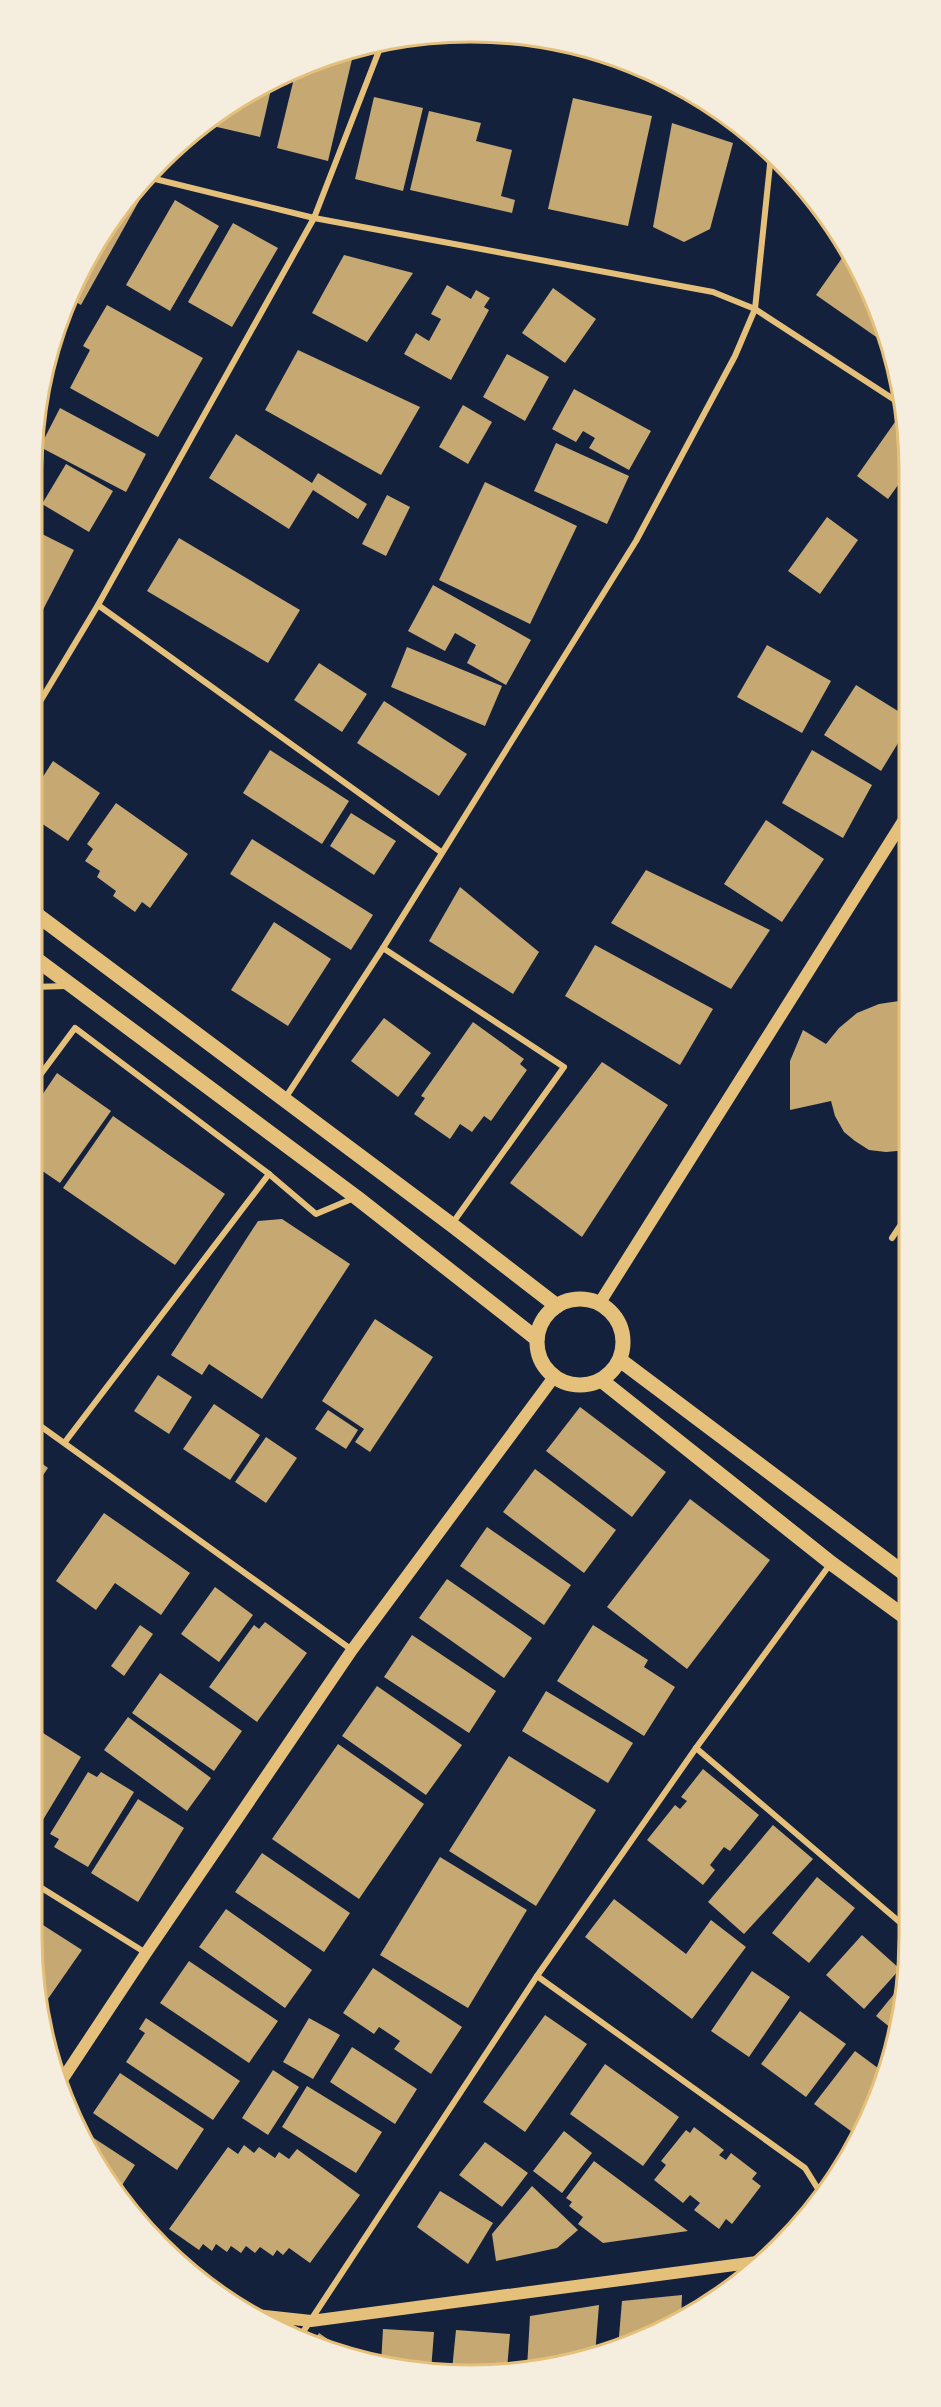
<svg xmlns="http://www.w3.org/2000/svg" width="941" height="2407" font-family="Rubik,sans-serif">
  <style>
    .building { fill: #c6a872 }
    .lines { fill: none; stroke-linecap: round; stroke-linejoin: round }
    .minor { stroke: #e5c07b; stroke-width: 6 }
    .secondary { stroke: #e5c07b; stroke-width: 12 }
    .primary { stroke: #e5c07b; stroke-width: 15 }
    .rim { fill: none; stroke: #e5c07b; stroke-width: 3 }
  </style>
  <rect width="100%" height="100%" fill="#14213d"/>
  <g class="building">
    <path d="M350 50 354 51 328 161 277 148 296 70 330 55Z"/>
    <path d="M266 84 272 85 260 137 204 124 251 90Z"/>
    <path d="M374 97 423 108 403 191 355 179Z"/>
    <path d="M573 98 652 116 628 226 548 209Z"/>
    <path d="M429 111 481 123 476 141 512 150 501 196 515 200 512 213 410 190Z"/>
    <path d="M672 123 733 143 710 229 684 242 653 227Z"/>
    <path d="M130 195 139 201 81 305 69 298 77 276 122 203Z"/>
    <path d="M175 200 219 226 170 311 126 285Z"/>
    <path d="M233 223 278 248 232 327 188 302Z"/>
    <path d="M847 251 864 277 883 339 882 341 816 295Z"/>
    <path d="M344 255 413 273 367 342 312 313Z"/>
    <path d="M447 285 471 299 476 290 490 298 484 307 489 310 451 380 404 354 416 333 429 341 441 319 431 314Z"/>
    <path d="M553 288 596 319 565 363 522 333Z"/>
    <path d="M107 305 203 358 158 437 70 388 90 350 83 346Z"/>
    <path d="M298 350 420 407 381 475 265 410Z"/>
    <path d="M507 354 549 377 525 421 483 397Z"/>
    <path d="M574 389 651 431 629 470 589 448 595 438 583 431 576 442 552 429Z"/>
    <path d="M463 405 492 422 468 464 439 447Z"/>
    <path d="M60 408 146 454 126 492 40 447Z"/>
    <path d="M895 422 906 429V474L888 499 857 476Z"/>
    <path d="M236 434 312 483 318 473 367 504 358 519 313 490 289 529 209 478Z"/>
    <path d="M556 443 629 476 607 524 534 491Z"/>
    <path d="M66 464 113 491 89 532 42 504Z"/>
    <path d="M485 482 577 526 530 624 439 580Z"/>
    <path d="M387 495 410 507 386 556 362 544Z"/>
    <path d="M827 517 858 540 820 594 788 571Z"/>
    <path d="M32 529 74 550 34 627 32 625Z"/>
    <path d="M179 538 300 610 268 663 147 591Z"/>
    <path d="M433 585 531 640 506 685 467 663 476 645 455 633 445 651 408 631Z"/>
    <path d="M767 645 831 681 802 733 737 697Z"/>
    <path d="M407 647 502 686 485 726 391 687Z"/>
    <path d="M319 663 367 694 342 732 294 700Z"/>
    <path d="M856 685 906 716V730L881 771 824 735Z"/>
    <path d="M384 701 467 754 439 796 357 743Z"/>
    <path d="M270 750 349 801 322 844 243 793Z"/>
    <path d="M812 750 872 785 843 838 782 803Z"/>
    <path d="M53 761 100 793 68 841 32 817V794Z"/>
    <path d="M116 803 188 854 150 908 142 902 135 912 113 896 116 891 97 877 100 871 85 861 93 849 87 844Z"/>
    <path d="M351 813 396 841 374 875 330 846Z"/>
    <path d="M766 820 824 859 782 922 724 884Z"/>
    <path d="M252 839 373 915 351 950 230 874Z"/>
    <path d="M646 870 770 930 731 989 611 923Z"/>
    <path d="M460 887 539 952 513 994 429 941Z"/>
    <path d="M274 922 331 959 288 1026 231 990Z"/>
    <path d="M595 945 713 1009 680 1065 565 996Z"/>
    <path d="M899 1001H907L908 1150 886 1152 869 1150 855 1141 844 1132 835 1116 831 1101 790 1110V1061L803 1030 826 1044 839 1028 857 1013 879 1004Z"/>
    <path d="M384 1018 431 1053 398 1097 351 1061Z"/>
    <path d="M473 1022 524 1059 520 1064 527 1070 491 1121 484 1116 472 1132 460 1124 450 1139 414 1114 425 1098 421 1096Z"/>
    <path d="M602 1062 668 1105 582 1237 510 1183Z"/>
    <path d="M57 1073 111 1111 60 1183 32 1164V1110Z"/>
    <path d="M113 1116 225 1194 175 1265 63 1188Z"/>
    <path d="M282 1219 350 1264 262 1399 209 1364 202 1375 171 1355 258 1221Z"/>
    <path d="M375 1319 433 1357 370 1452 355 1442 364 1429 322 1401Z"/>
    <path d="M158 1375 192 1397 169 1434 134 1411Z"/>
    <path d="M214 1404 260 1435 230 1480 183 1449Z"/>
    <path d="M580 1407 666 1472 632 1517 546 1451Z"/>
    <path d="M328 1410 358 1430 346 1449 315 1429Z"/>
    <path d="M266 1437 297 1458 266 1503 235 1482Z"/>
    <path d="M32 1456 48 1468 32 1491Z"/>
    <path d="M535 1469 616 1530 584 1573 503 1512Z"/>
    <path d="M690 1499 770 1560 687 1669 607 1607Z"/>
    <path d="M104 1513 190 1573 161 1615 115 1583 96 1610 56 1581Z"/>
    <path d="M487 1527 571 1585 544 1625 460 1566Z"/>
    <path d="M447 1579 532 1638 504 1678 419 1618Z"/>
    <path d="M215 1587 253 1615 219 1662 181 1634Z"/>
    <path d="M265 1622 307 1653 257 1722 209 1687 254 1625 259 1629Z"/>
    <path d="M140 1625 153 1634 124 1676 111 1666Z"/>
    <path d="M593 1625 648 1660 644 1667 675 1687 644 1736 557 1681Z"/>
    <path d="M412 1635 496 1691 469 1733 384 1677Z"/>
    <path d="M160 1673 242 1731 214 1771 132 1713Z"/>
    <path d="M377 1686 462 1745 426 1795 342 1736Z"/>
    <path d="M546 1691 633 1743 608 1783 522 1731Z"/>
    <path d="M128 1717 211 1778 187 1811 104 1750Z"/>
    <path d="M43 1733 81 1757 32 1838V1751Z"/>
    <path d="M338 1744 424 1804 359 1899 272 1839Z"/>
    <path d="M509 1756 596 1810 536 1906 449 1851Z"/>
    <path d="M703 1769 759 1815 730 1851 724 1847 710 1865 715 1870 703 1885 647 1840 675 1805 680 1809 687 1801 681 1797Z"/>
    <path d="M88 1772 97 1777 101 1772 134 1792 88 1867 54 1847 59 1839 50 1834Z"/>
    <path d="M138 1799 184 1828 138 1902 91 1873Z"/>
    <path d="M773 1825 813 1859 744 1934 708 1902Z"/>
    <path d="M262 1853 350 1913 324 1952 235 1892Z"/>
    <path d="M440 1857 527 1910 468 2008 380 1955Z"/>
    <path d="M817 1877 855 1908 809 1963 772 1933Z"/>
    <path d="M614 1899 686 1954 711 1920 746 1947 692 2019 585 1937Z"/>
    <path d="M226 1909 312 1970 285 2008 199 1947Z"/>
    <path d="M32 1918 82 1950 43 2006 32 1936Z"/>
    <path d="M862 1935 900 1969 864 2009 826 1975Z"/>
    <path d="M189 1961 278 2021 249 2063 160 2003Z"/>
    <path d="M373 1968 462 2027 431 2074 394 2049 400 2041 379 2027 374 2034 343 2013Z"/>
    <path d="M752 1971 790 1997 749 2057 711 2031Z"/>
    <path d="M903 1983 897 2033 876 2016Z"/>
    <path d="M800 2011 846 2044 806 2097 761 2064Z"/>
    <path d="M545 2015 587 2044 525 2132 483 2102Z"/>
    <path d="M146 2018 240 2081 213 2120 126 2062 145 2033 139 2029Z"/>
    <path d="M309 2018 340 2035 313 2079 283 2062Z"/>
    <path d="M352 2047 417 2089 395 2124 330 2082Z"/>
    <path d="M855 2051 886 2074 864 2131 859 2137 814 2104Z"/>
    <path d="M605 2064 679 2117 643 2166 570 2114Z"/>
    <path d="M273 2070 299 2087 268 2135 242 2118Z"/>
    <path d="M120 2073 204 2129 177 2170 93 2113Z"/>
    <path d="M307 2086 382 2132 356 2173 282 2127Z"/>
    <path d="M694 2127 724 2150 719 2155 726 2160 731 2153 757 2173 752 2179 761 2186 732 2224 726 2219 719 2229 694 2210 700 2203 690 2195 683 2203 654 2180 666 2165 661 2161 686 2130 690 2133Z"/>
    <path d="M564 2131 592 2153 562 2193 533 2171Z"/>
    <path d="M86 2133 135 2165 117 2193 90 2156 82 2139Z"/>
    <path d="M485 2142 528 2173 502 2207 459 2175Z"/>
    <path d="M244 2145 254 2153 259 2147 275 2158 279 2152 289 2159 297 2149 360 2195 310 2263 289 2248 283 2255 277 2250 273 2256 260 2247 255 2253 246 2246 241 2253 231 2246 227 2252 216 2244 212 2251 203 2244 199 2250 169 2229 228 2147 238 2154Z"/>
    <path d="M594 2161 688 2231 603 2243 578 2224 583 2217 569 2206 572 2202 566 2198Z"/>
    <path d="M532 2186 578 2230 557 2248 496 2261 492 2234Z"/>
    <path d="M440 2191 493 2223 468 2264 417 2227Z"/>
    <path d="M682 2295 681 2320 639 2342 618 2348 622 2301Z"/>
    <path d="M707 2295 720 2296 707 2306Z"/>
    <path d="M599 2305 595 2355 556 2367 527 2368 530 2316Z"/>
    <path d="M383 2329 434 2332 431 2371 413 2372 381 2364Z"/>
    <path d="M456 2330 510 2334 507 2369 452 2370Z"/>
    <path d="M319 2333 355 2358 330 2352 312 2344Z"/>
  </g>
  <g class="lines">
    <g class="minor">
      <path d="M147 177 314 218 713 292 755 309 904 406"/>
      <path d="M98 605 441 852"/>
      <path d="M32 715 98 605 314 218 382 43"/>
      <path d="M383 948 564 1067 452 1224"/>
      <path d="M32 987 67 986"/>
      <path d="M32 1086 75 1028 269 1174 316 1214 354 1198"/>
      <path d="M284 1100 383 948 636 541 735 356 755 309 771 155"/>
      <path d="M892 1238 908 1214"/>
      <path d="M32 1420 352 1650"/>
      <path d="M65 1442 269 1174"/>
      <path d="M696 1748 909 1930"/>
      <path d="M32 1882 146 1953"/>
      <path d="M537 1976 805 2168 823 2197"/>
      <path d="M299 2338 537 1976 696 1748 831 1563"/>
    </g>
    <g class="secondary">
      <path d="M599 1304 907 815"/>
      <path d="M58 2086 146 1953 352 1650 554 1377"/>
      <path d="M248 2314 311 2321 757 2262"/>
    </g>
    <g class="primary">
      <path d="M32 911 452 1225 557 1306"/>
      <path d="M32 956 356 1197 537 1339"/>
      <circle cx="580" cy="1342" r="43"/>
      <path d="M620 1360 909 1577"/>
      <path d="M601 1380 831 1563 909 1620"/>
    </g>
  </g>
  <path d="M0 0H941V2407H0ZM470 42H471A428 428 0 0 1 899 470V1937A428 428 0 0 1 471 2365H470A428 428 0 0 1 42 1937V470A428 428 0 0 1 470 42Z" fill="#f5edde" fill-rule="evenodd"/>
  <path class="rim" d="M470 42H471A428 428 0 0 1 899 470V1937A428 428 0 0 1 471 2365H470A428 428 0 0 1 42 1937V470A428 428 0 0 1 470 42Z"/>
</svg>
